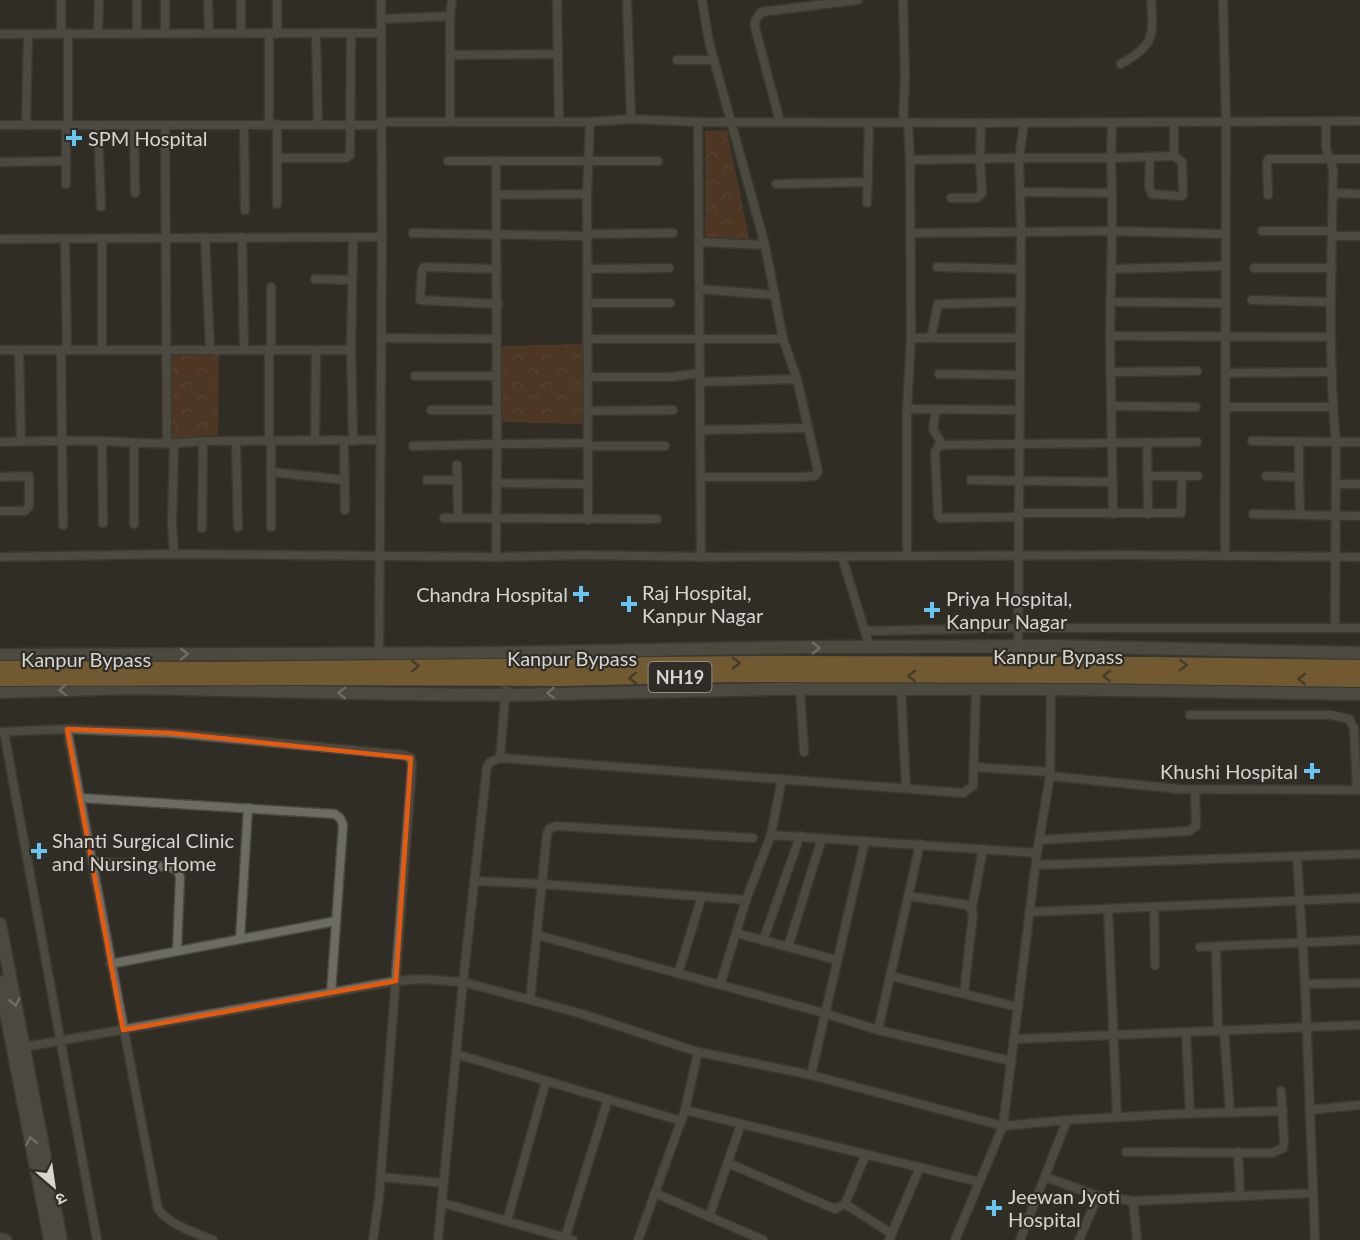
<svg xmlns="http://www.w3.org/2000/svg" width="1360" height="1240" font-family="Lato,'Noto Sans Devanagari',sans-serif">
  <style>
    .park { fill: url(#park-crowns) }
    .lines { fill: none; stroke-linecap: round; stroke-linejoin: round }
    .minor-casing { stroke: #494840; stroke-width: 11 }
    .tertiary-casing { stroke: #494840; stroke-width: 14 }
    .secondary-casing { stroke: #494840; stroke-width: 15 }
    .minor { stroke: #6d6c62; stroke-width: 8 }
    .tertiary { stroke: #6d6c62; stroke-width: 10 }
    .secondary { stroke: #6d6c62; stroke-width: 12 }
    .trunk-bridge-casing { stroke: #494840; stroke-width: 16; stroke-linecap: butt }
    .trunk-bridge { stroke: #c09043; stroke-width: 14 }
    .oneway { stroke: #bcbbb4 }
    .oneway2 { stroke: #625030 }
    .marked { fill: none; stroke: #e8590c; stroke-width: 4.5; stroke-linejoin: round }
    .poi-dot { fill: #68c4f0; stroke: #2f2d25; stroke-width: 2 }
    .labels { text-anchor: middle; dominant-baseline: central; stroke-width: 4.5; stroke-linejoin: round; paint-order: stroke }
    .shield { fill: #2f2d25; stroke: #a4a39d; stroke-width: 1.5 }
    .shield-label { font-size: 18px; font-weight: bold; fill: #d6d5d0 }
    .poi-label { font-size: 20px; fill: #d6d5d0; stroke: #2f2d25; text-anchor: start }
    .street-label { font-size: 20px; fill: #d6d5d0; stroke: #2f2d25 }
  </style>
  <defs>
    <pattern id="park-crowns" width="20" height="18" patternUnits="userSpaceOnUse" patternTransform="scale(1.5)"><rect width="20" height="18" fill="#724024"/><path d="M2 6a3 3 0 1 1 6 0M12 15a3 3 0 1 1 6 0" fill="none" stroke="#855b43"/></pattern>
  </defs>
  <rect width="100%" height="100%" fill="#2f2d25"/>
  <g class="park">
    <path d="M727 130 750 242 705 239V131Z"/>
    <path d="M585 344 582 424 500 422V346Z"/>
    <path d="M170 354H219L218 438H171Z"/>
  </g>
  <g class="lines">
    <defs>
      <g id="minor">
        <path d="M165 0V32"/>
        <path d="M208 0 209 33"/>
        <path d="M557 0 559 122"/>
        <path d="M627 0 631 119"/>
        <path d="M702 0 709 42 765 245"/>
        <path d="M1223 0 1226 122 1225 556"/>
        <path d="M381 19 450 16"/>
        <path d="M61 33V0"/>
        <path d="M68 33V125"/>
        <path d="M98 33 99 0"/>
        <path d="M241 33V0"/>
        <path d="M0 34 381 33"/>
        <path d="M137 34V0"/>
        <path d="M277 34V0"/>
        <path d="M316 34 318 124"/>
        <path d="M450 55 558 54"/>
        <path d="M677 60H714"/>
        <path d="M1121 64C1154 45 1154 37 1151 0"/>
        <path d="M382 122H590L631 119 698 122 981 123 1360 121"/>
        <path d="M450 122V16L452 0"/>
        <path d="M698 122 701 557"/>
        <path d="M780 122 755 27V21L761 12 858 0"/>
        <path d="M1174 122V156"/>
        <path d="M903 123 905 77 903 0"/>
        <path d="M277 124V204"/>
        <path d="M0 125H382"/>
        <path d="M26 125 28 34"/>
        <path d="M98 125 101 207"/>
        <path d="M244 125 245 210"/>
        <path d="M269 125V33"/>
        <path d="M134 126 135 193"/>
        <path d="M165 126 167 444"/>
        <path d="M277 158H346L350 155 351 33"/>
        <path d="M910 160 1019 158 1024 123"/>
        <path d="M448 161H658"/>
        <path d="M0 162 66 161"/>
        <path d="M66 184V125"/>
        <path d="M776 184 868 182"/>
        <path d="M1020 192 1112 193 1111 158 1174 156 1182 162 1183 195 1180 196 1152 194 1149 186 1150 157"/>
        <path d="M1112 193V231L1225 234"/>
        <path d="M1333 193 1360 194"/>
        <path d="M496 195 587 194"/>
        <path d="M1268 195 1267 162 1269 159H1360"/>
        <path d="M951 198H977L982 193 980 159 981 123"/>
        <path d="M867 203 869 123"/>
        <path d="M1262 231H1332"/>
        <path d="M413 233 588 236"/>
        <path d="M910 233 1021 232 1019 158H1111L1112 123"/>
        <path d="M588 234 673 233"/>
        <path d="M1332 236H1360"/>
        <path d="M205 237 210 350"/>
        <path d="M242 237 244 350"/>
        <path d="M353 237 351 350 353 441"/>
        <path d="M0 239 382 237"/>
        <path d="M102 239V350"/>
        <path d="M65 240 67 350"/>
        <path d="M699 242 765 245 783 339 797 379 818 471 815 476 803 477H701"/>
        <path d="M937 267 1021 269"/>
        <path d="M1254 268H1332"/>
        <path d="M497 269 424 267 422 270 420 300 498 304"/>
        <path d="M588 269 669 268"/>
        <path d="M1111 269 1225 266"/>
        <path d="M315 279 352 280"/>
        <path d="M271 287V350"/>
        <path d="M699 289 775 295"/>
        <path d="M1252 300 1331 302"/>
        <path d="M1110 302 1225 303"/>
        <path d="M589 303H670"/>
        <path d="M1110 336 1331 337"/>
        <path d="M381 338 497 339"/>
        <path d="M911 338H1020"/>
        <path d="M931 338 938 304 1020 302"/>
        <path d="M589 339H783"/>
        <path d="M0 350H351"/>
        <path d="M19 350 21 441"/>
        <path d="M61 350 63 525"/>
        <path d="M269 350V441"/>
        <path d="M1110 372 1197 371"/>
        <path d="M1225 373 1332 372"/>
        <path d="M939 374 1019 375"/>
        <path d="M415 376H496"/>
        <path d="M588 377H671L700 373"/>
        <path d="M700 382 797 379"/>
        <path d="M1111 406 1196 407"/>
        <path d="M1225 407H1332"/>
        <path d="M907 409 1019 410"/>
        <path d="M936 409 933 429 942 444"/>
        <path d="M431 410H496"/>
        <path d="M588 411 673 410"/>
        <path d="M700 430 808 428"/>
        <path d="M102 441 103 523"/>
        <path d="M315 441 316 350"/>
        <path d="M344 441 345 510"/>
        <path d="M1252 441 1336 442C1327 351 1332 260 1333 169L1326 148V121"/>
        <path d="M0 442C34 441 68 440 102 441 136 443 169 445 203 441L381 440"/>
        <path d="M236 442 238 527"/>
        <path d="M1147 442 1148 514"/>
        <path d="M413 446 497 444 496 161"/>
        <path d="M588 446H665"/>
        <path d="M457 465 458 518"/>
        <path d="M271 472 345 480"/>
        <path d="M1147 476H1198"/>
        <path d="M1266 476 1299 477 1300 515 1360 516"/>
        <path d="M0 477 29 476V506L25 511H0"/>
        <path d="M1299 477V441"/>
        <path d="M427 480H458"/>
        <path d="M971 480 1112 482"/>
        <path d="M496 483 588 484"/>
        <path d="M1336 484H1360"/>
        <path d="M1018 513H1181L1182 476"/>
        <path d="M1253 514 1300 515"/>
        <path d="M1018 517 940 518 938 515 935 452 939 445 1197 442"/>
        <path d="M444 518 657 519"/>
        <path d="M588 520 587 194 590 122"/>
        <path d="M134 524V444"/>
        <path d="M271 527V441"/>
        <path d="M202 528 203 441"/>
        <path d="M174 554 172 525 174 444"/>
        <path d="M907 556V409L911 338 910 160 908 123"/>
        <path d="M0 557 174 554 496 557 583 555 701 557 1131 555 1360 557"/>
        <path d="M496 557 497 444 588 443"/>
        <path d="M842 557 870 648"/>
        <path d="M1335 628 1336 442H1360"/>
        <path d="M865 631 1018 628H1360"/>
        <path d="M1018 646 1021 232 1112 231 1110 336 1113 514"/>
        <path d="M379 654 382 237 381 0"/>
        <path d="M800 689 804 752"/>
        <path d="M901 689 906 788"/>
        <path d="M1190 715H1331L1349 719 1354 728 1357 790"/>
        <path d="M67 729 158 1209C171 1226 194 1232 213 1240"/>
        <path d="M0 732 67 729 171 733 404 755 411 758 412 766 379 1198 373 1240"/>
        <path d="M4 732 97 1240"/>
        <path d="M500 758 507 675"/>
        <path d="M974 767 1050 772"/>
        <path d="M1050 776 1179 789 1360 790"/>
        <path d="M80 798 335 814 340 818 343 825 331 993"/>
        <path d="M771 835 1037 853"/>
        <path d="M1039 840 1189 831 1196 826 1195 789"/>
        <path d="M1297 856 1305 984 1315 1240"/>
        <path d="M92 862 170 867 178 871 180 877 177 951"/>
        <path d="M1036 865 1360 854"/>
        <path d="M474 881 542 884 746 900"/>
        <path d="M908 896 968 905 973 914 964 993"/>
        <path d="M1154 907 1155 965"/>
        <path d="M972 908 983 849"/>
        <path d="M1108 909 1117 1117"/>
        <path d="M1030 912 1360 898"/>
        <path d="M736 933 837 960"/>
        <path d="M537 935 824 1013 878 1030 1011 1061"/>
        <path d="M240 939 248 808"/>
        <path d="M763 941 800 836"/>
        <path d="M788 947 822 838"/>
        <path d="M1200 947 1360 940"/>
        <path d="M1216 947 1218 1031"/>
        <path d="M110 964 336 921"/>
        <path d="M678 974 702 896"/>
        <path d="M890 976 1018 1007"/>
        <path d="M1305 984 1360 983"/>
        <path d="M720 985 746 900 771 835 782 779"/>
        <path d="M530 1000 547 834 549 829 556 826 753 838"/>
        <path d="M878 1030 920 844"/>
        <path d="M1224 1030 1230 1113"/>
        <path d="M1186 1032 1190 1114"/>
        <path d="M1014 1039 1360 1025"/>
        <path d="M19 1048 396 981 421 979 463 982 579 1013 698 1052 811 1075 1003 1126 1067 1120 1175 1114 1283 1111"/>
        <path d="M456 1054 681 1121"/>
        <path d="M811 1075 865 841"/>
        <path d="M685 1110 979 1182"/>
        <path d="M1309 1110 1360 1105"/>
        <path d="M1126 1152 1272 1153 1283 1148 1284 1140 1281 1091"/>
        <path d="M1238 1152 1240 1196"/>
        <path d="M728 1163 835 1209 845 1204 866 1154"/>
        <path d="M381 1177 444 1183"/>
        <path d="M1045 1177 1098 1196 1133 1201 1313 1193"/>
        <path d="M655 1193 763 1240"/>
        <path d="M1133 1201 1137 1240"/>
        <path d="M443 1203 573 1240"/>
        <path d="M845 1204 892 1234"/>
        <path d="M709 1217 741 1124"/>
        <path d="M507 1221 546 1081"/>
        <path d="M565 1238 608 1099"/>
        <path d="M438 1240 463 982 487 767 490 762 500 758 963 793 973 786 976 689"/>
        <path d="M638 1240 685 1110 698 1052"/>
        <path d="M889 1240 920 1167"/>
        <path d="M955 1240 1003 1126 1037 853 1050 776 1051 684"/>
        <path d="M1020 1240 1067 1120"/>
        <path d="M1079 1240 1098 1196"/>
      </g>
      <path id="tertiary" d="M0 1238 6 1240"/>
      <g id="secondary">
        <path d="M0 655 493 653 806 647 1053 646 1360 653"/>
        <path d="M0 692 135 688 405 694 505 695 773 689H1051L1360 694"/>
        <path d="M0 924 61 1240"/>
        <path d="M0 982 50 1240"/>
      </g>
    </defs>
    <use href="#minor" class="minor-casing"/>
    <use href="#tertiary" class="tertiary-casing"/>
    <use href="#secondary" class="secondary-casing"/>
    <use href="#minor" class="minor"/>
    <use href="#tertiary" class="tertiary"/>
    <use href="#secondary" class="secondary"/>
    <defs>
      <g id="trunk-bridge">
        <path d="M0 668 212 669 754 663 1146 664 1360 667"/>
        <path d="M0 679 295 678 559 679 732 675 1086 676 1360 680"/>
      </g>
    </defs>
    <use href="#trunk-bridge" class="trunk-bridge-casing"/>
    <use href="#trunk-bridge" class="trunk-bridge"/>
  </g>
  <defs><path id="oneway-chevron" d="M-2-3.5L2.5 0L-2 3.5" fill="none" stroke-width="1.6" stroke-linecap="round" stroke-linejoin="round" transform="scale(1.5)"/></defs>
  <g class="oneway">
    <use href="#oneway-chevron" transform="translate(816 648)"/>
    <use href="#oneway-chevron" transform="translate(184 654)"/>
    <use href="#oneway-chevron" transform="translate(63 690) rotate(178)"/>
    <use href="#oneway-chevron" transform="translate(342 693) rotate(-179)"/>
    <use href="#oneway-chevron" transform="translate(551 693) rotate(178)"/>
    <use href="#oneway-chevron" transform="translate(15 1002) rotate(79)"/>
    <use href="#oneway-chevron" transform="translate(31 1141) rotate(-101)"/>
  </g>
  <g class="oneway2">
    <use href="#oneway-chevron" transform="translate(736 663)"/>
    <use href="#oneway-chevron" transform="translate(1183 665) rotate(1)"/>
    <use href="#oneway-chevron" transform="translate(415 666) rotate(-1)"/>
    <use href="#oneway-chevron" transform="translate(912 676) rotate(-180)"/>
    <use href="#oneway-chevron" transform="translate(1107 676) rotate(-179)"/>
    <use href="#oneway-chevron" transform="translate(633 678) rotate(179)"/>
    <use href="#oneway-chevron" transform="translate(1302 679) rotate(-179)"/>
  </g>
  <path d="M0 0H1360V1240H0ZM67 729 171 733 411 758 396 981 123 1030Z" fill="#2f2d25" fill-opacity=".55" fill-rule="evenodd"/>
  <path class="marked" d="M67 729 171 733 411 758 396 981 123 1030Z"/>
  <g class="poi-dot">
    <path d="M71 129h6v6h6v6h-6v6h-6v-6h-6v-6h6z"/>
    <path d="M578 585h6v6h6v6h-6v6h-6v-6h-6v-6h6z"/>
    <path d="M626 595h6v6h6v6h-6v6h-6v-6h-6v-6h6z"/>
    <path d="M929 601h6v6h6v6h-6v6h-6v-6h-6v-6h6z"/>
    <path d="M1309 762h6v6h6v6h-6v6h-6v-6h-6v-6h6z"/>
    <path d="M36 842h6v6h6v6h-6v6h-6v-6h-6v-6h6z"/>
    <path d="M991 1199h6v6h6v6h-6v6h-6v-6h-6v-6h6z"/>
  </g>
  <g class="labels">
    <rect class="shield" x="648.5" y="662" width="63" height="30" rx="4.5"/>
    <g class="shield-label">
      <text x="680" y="677">NH19</text>
    </g>
    <g class="poi-label">
      <text x="88" y="138">SPM Hospital</text>
      <text x="642" y="592">Raj Hospital,<tspan x="642" dy="23">Kanpur Nagar</tspan></text>
      <text x="568" y="594" text-anchor="end">Chandra Hospital</text>
      <text x="946" y="598">Priya Hospital,<tspan x="946" dy="23">Kanpur Nagar</tspan></text>
      <text x="1298" y="771" text-anchor="end">Khushi Hospital</text>
      <text x="52" y="840">Shanti Surgical Clinic<tspan x="52" dy="23">and Nursing Home</tspan></text>
      <text x="1008" y="1196">Jeewan Jyoti<tspan x="1008" dy="23">Hospital</tspan></text>
    </g>
    <g class="street-label">
      <text x="1058" y="656">Kanpur Bypass</text>
      <text x="572" y="658">Kanpur Bypass</text>
      <text x="86" y="659">Kanpur Bypass</text>
    </g>
  </g>
  <g transform="translate(54 1186) rotate(151)" stroke="#2f2d25" stroke-width="4.5" paint-order="stroke">
  <path d="M0-4.5L10 22L0 15L-10 22Z" fill="#d6d5d0"/>
  <text y="-9" font-size="16" font-weight="bold" text-anchor="middle" fill="#d6d5d0">उ</text>
  </g>
</svg>
